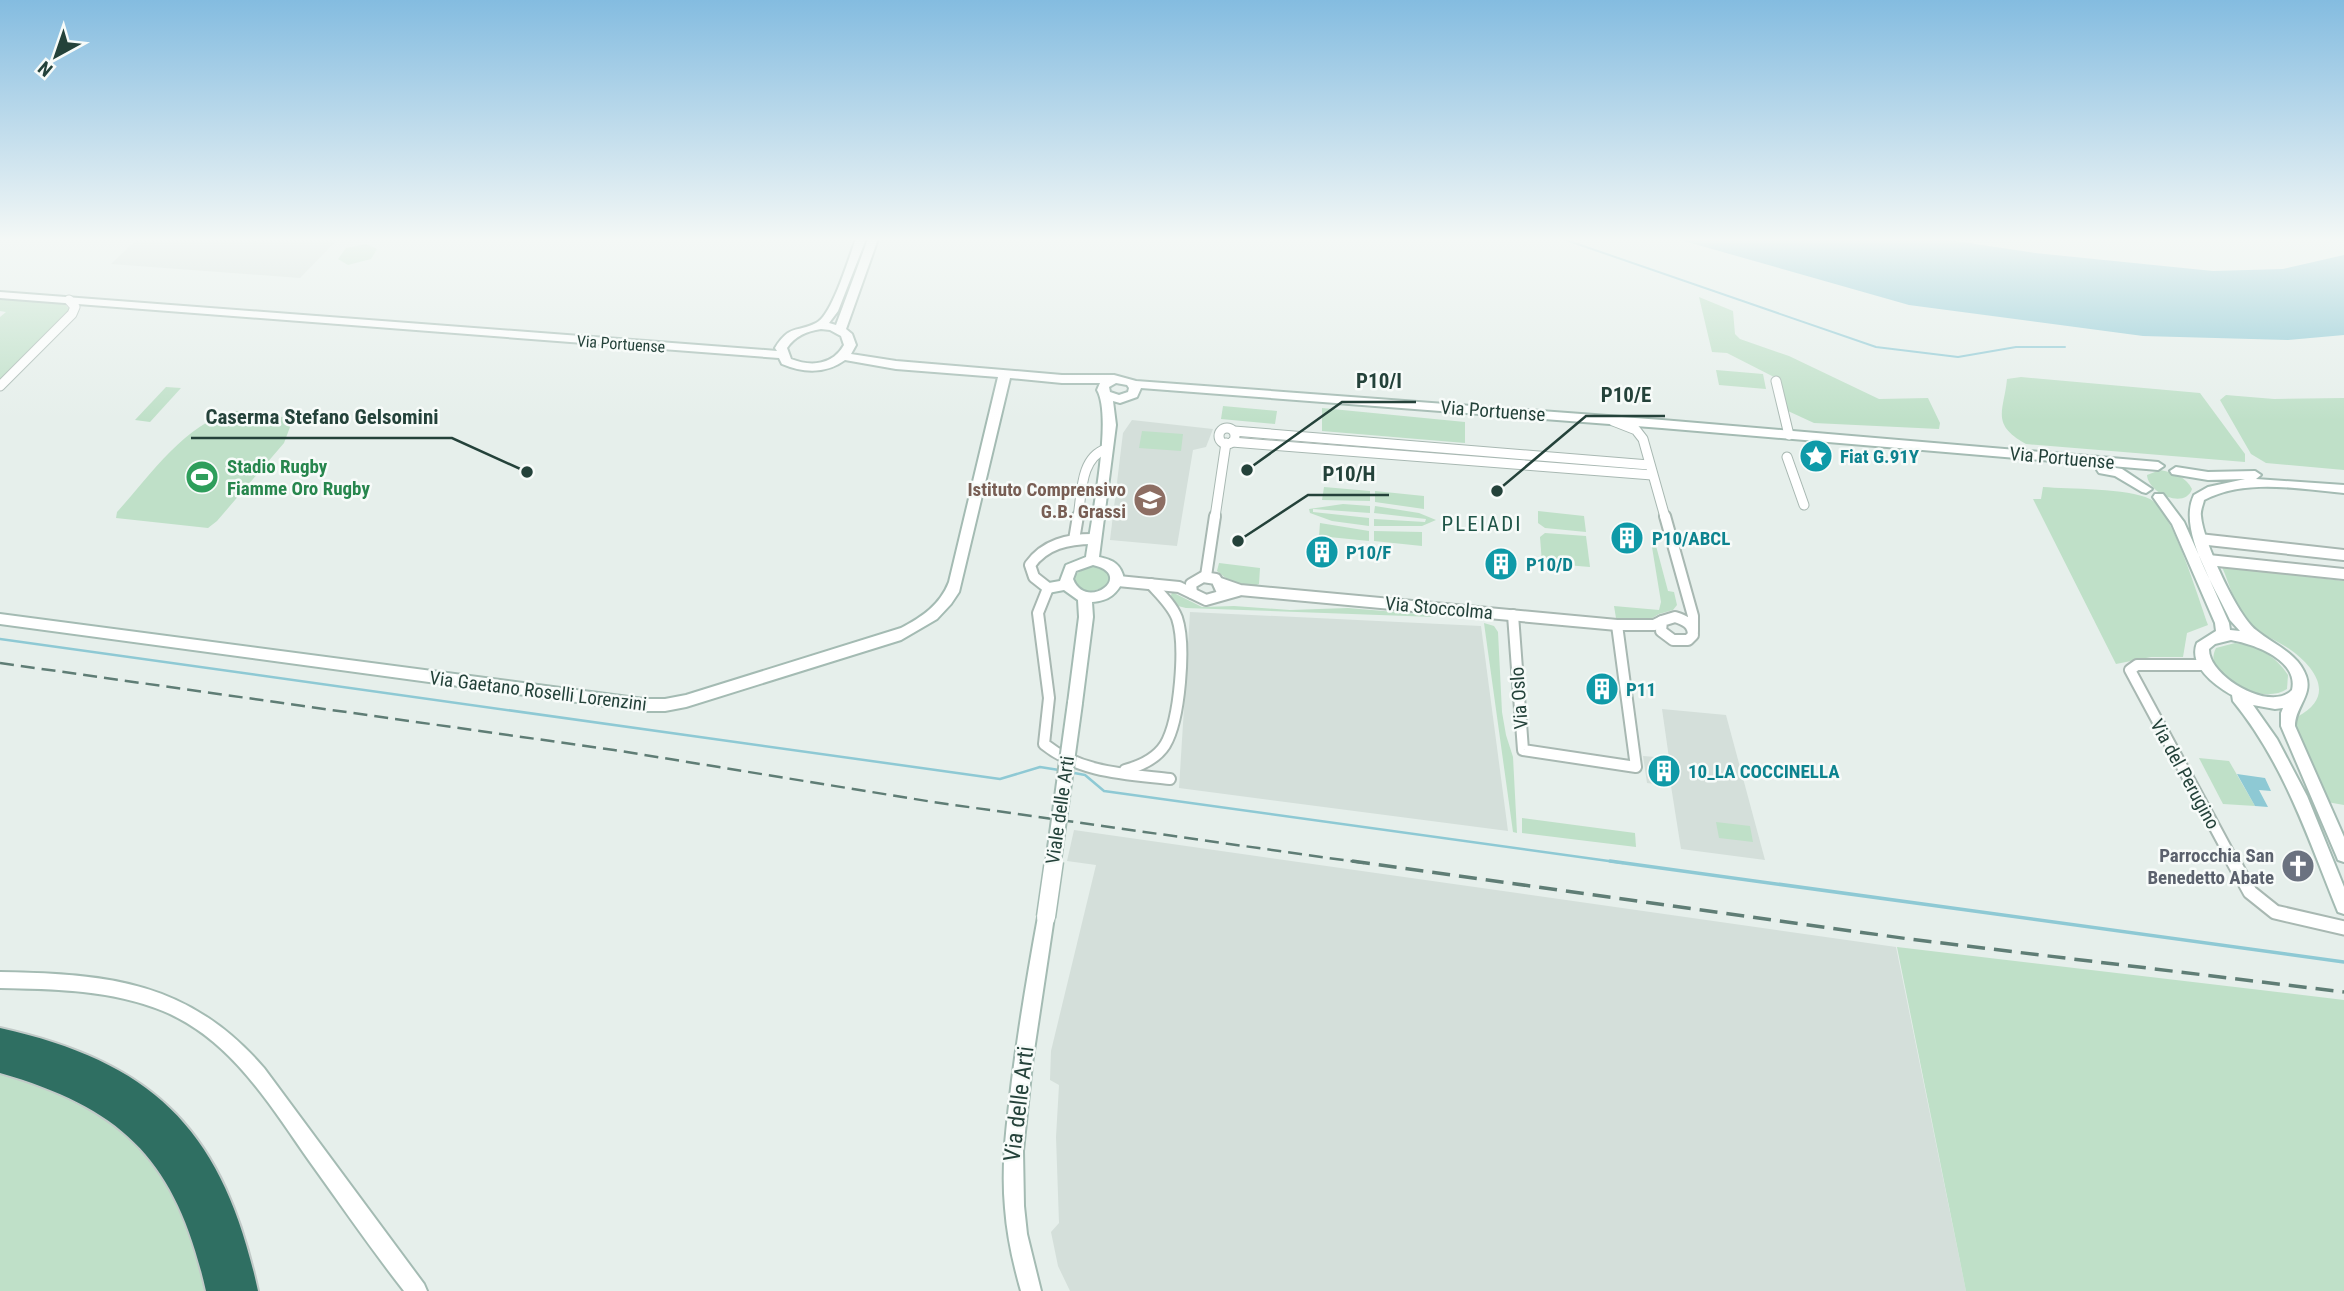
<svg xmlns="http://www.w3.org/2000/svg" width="2344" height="1291" font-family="'Roboto Condensed',sans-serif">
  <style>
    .built { fill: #d4dfda }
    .green { fill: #bfe0c8 }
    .water { fill: #8ec9d4 }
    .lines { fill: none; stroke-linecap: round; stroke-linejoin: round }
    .stream-far2 { stroke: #8ec9d4; stroke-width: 2 }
    .stream-far1 { stroke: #8ec9d4; stroke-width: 2.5 }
    .stream { stroke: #8ec9d4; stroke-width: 3.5 }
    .street-far2-casing { stroke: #a8b8b2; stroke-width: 11 }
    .street-far1-casing { stroke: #a8b8b2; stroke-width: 14 }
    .street-casing { stroke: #a8b8b2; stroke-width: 17 }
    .secondary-casing { stroke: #a4bbb3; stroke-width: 4 }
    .highway-casing { stroke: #c2cac8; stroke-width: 4 }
    .street-far2 { stroke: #fff; stroke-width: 9 }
    .street-far1 { stroke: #fff; stroke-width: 10 }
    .street { stroke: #fff; stroke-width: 13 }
    .secondary { fill: #fff; fill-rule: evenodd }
    .highway { fill: #2f6f62; fill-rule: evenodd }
    .rail-far1 { stroke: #5f7d75; stroke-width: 2.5; stroke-dasharray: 14 7; stroke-linecap: butt }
    .rail { stroke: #5f7d75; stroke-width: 3.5; stroke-dasharray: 18 9; stroke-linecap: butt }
    .secondary-bridge-far1-casing { stroke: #a4bbb3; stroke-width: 18; stroke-linecap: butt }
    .secondary-bridge-casing { stroke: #a4bbb3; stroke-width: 21; stroke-linecap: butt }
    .secondary-bridge-far1 { stroke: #fff; stroke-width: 14 }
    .secondary-bridge { stroke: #fff; stroke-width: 18 }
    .labels { text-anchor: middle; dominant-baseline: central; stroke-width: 5; stroke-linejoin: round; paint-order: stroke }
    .far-street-label { font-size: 16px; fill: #24423a; stroke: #f7fbf9 }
    .street-label { font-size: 19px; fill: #24423a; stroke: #f7fbf9 }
    .culture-label { font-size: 19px; font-weight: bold; fill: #0d838f; stroke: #f7fbf9; text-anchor: start }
    .leisure-label { font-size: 19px; font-weight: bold; fill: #27864d; stroke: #f7fbf9; text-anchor: start }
    .education-label { font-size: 19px; font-weight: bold; fill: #785e54; stroke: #f7fbf9; text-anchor: end }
    .worship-label { font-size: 19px; font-weight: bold; fill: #5b616d; stroke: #f7fbf9; text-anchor: end }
    .neighbourhood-label { font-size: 21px; letter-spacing: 2px; fill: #1f5548; stroke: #f7fbf9 }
    .near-street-label { font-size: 23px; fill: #24423a; stroke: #f7fbf9 }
    .leader { fill: none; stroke: #24423a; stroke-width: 2.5 }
    .callout-dot { fill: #24423a; stroke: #f7fbf9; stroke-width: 2.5 }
    .callout-label { font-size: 21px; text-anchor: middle; font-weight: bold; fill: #24423a; stroke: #f7fbf9; stroke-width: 5; stroke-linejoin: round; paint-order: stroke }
  </style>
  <rect width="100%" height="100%" fill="#e6efeb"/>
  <g class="built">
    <path d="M115 239H338L300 278 111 264 135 241Z"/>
    <path d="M1132 420 1213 429 1206 447 1193 450 1177 546 1110 540 1123 433Z"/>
    <path d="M1190 612 1481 626 1508 831 1179 788Z"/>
    <path d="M1662 709 1726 715 1765 860 1681 849 1671 786 1647 783 1643 756 1669 758Z"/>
    <path d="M1074 830 1896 947 1966 1291H1070L1058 1266 1051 1232 1059 1223 1056 1137 1059 1085 1050 1080 1051 1051 1096 865 1067 861Z"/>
  </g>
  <g class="green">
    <path d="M366 244 377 249 371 259 348 265 338 259 346 248Z"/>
    <path d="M1699 297 1733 311 1735 334 1740 339 1789 356 1879 399 1928 398 1940 423 1939 429 1814 423 1788 411 1780 383 1774 377 1727 353 1712 352Z"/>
    <path d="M0 298 65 304 69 309 68 313 0 381V317L6 312 0 311Z"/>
    <path d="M1716 370 1763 374 1766 389 1719 385Z"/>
    <path d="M2021 377 2200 393 2245 454V462L2026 444C1990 424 2004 411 2007 379Z"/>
    <path d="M166 387 181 388 150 422 135 420Z"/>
    <path d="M2226 395 2274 399 2344 398V470L2266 463 2251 454 2220 400Z"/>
    <path d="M1223 406 1277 411 1275 424 1221 419Z"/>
    <path d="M1322 408 1465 422V443L1322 431Z"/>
    <path d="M234 411C252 412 283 407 290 427L284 443 217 521 208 528 116 518 117 512C151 475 184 424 234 411Z"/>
    <path d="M1142 431 1183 434 1181 451 1139 448Z"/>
    <path d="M2160 470C2173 472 2186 477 2192 489 2185 510 2148 493 2147 475Z"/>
    <path d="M1324 487 1370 491V501L1322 500Z"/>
    <path d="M2043 487C2069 489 2128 488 2150 499 2173 511 2198 598 2208 625L2187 633 2183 657H2151L2116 664 2033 499H2041Z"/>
    <path d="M1375 491 1424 496V509L1375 502Z"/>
    <path d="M1343 504 1370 506V513L1313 509V512L1369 518V526L1332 521 1310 513 1309 509Z"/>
    <path d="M1375 506 1419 513 1436 520 1422 526H1374V519L1425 522 1426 519 1374 513Z"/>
    <path d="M1538 511 1584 516 1586 532 1545 528 1538 523Z"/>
    <path d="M1320 523 1369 531V541L1319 536Z"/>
    <path d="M1374 531 1422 532V546L1374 541Z"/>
    <path d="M1545 533 1586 536 1590 567 1542 563 1540 537Z"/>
    <path d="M1651 541 1655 542 1668 591 1674 592 1677 605 1673 610 1659 614 1647 621 1616 618 1614 606 1659 610 1661 602Z"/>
    <path d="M1219 563 1260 568 1259 584C1243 592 1229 581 1217 571Z"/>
    <path d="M1088 566 1100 567 1108 573 1109 581 1103 588 1088 592 1075 584V575Z"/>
    <path d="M2222 567 2344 581V805L2327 802 2295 727 2297 717C2336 697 2317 668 2288 648 2276 640 2261 635 2251 625 2236 611 2230 585 2222 567Z"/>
    <path d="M1172 592 1202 607 1234 606 1290 610 1348 608 1431 615 1434 617 1186 608 1174 605 1170 599Z"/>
    <path d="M1484 623 1494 626 1498 632 1502 712 1506 735 1513 757 1517 833 1513 832Z"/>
    <path d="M2235 643C2257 646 2275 655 2288 675L2287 689C2263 706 2200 678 2216 648Z"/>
    <path d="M2199 758 2229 761 2255 806 2223 804Z"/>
    <path d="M1522 818 1635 833 1636 847 1522 833Z"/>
    <path d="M1716 822 1750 826 1753 842 1719 838Z"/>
    <path d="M1897 947 2344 1000V1291H1966Z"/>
    <path d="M0 1068 109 1114 166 1169 211 1291H0Z"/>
  </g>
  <g class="water">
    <path d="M1677 239H1942L2035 253 2213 271 2283 269 2344 255V335L2288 340 2143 336 1909 305Z"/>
    <path d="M2237 774 2265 778 2271 791 2259 790 2268 807 2255 806Z"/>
  </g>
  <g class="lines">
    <path class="stream-far2" d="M1563 239 1876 347 1958 357 2016 347H2065"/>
    <g class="stream-far1">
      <path d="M0 639 1000 779 1040 767 1059 770"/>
      <path d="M1069 772 1085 775 1104 791 1623 863"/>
    </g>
    <path class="stream" d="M1610 861 2344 962"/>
    <defs>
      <g id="street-far2">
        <path d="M1776 381 1789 435"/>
        <path d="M0 386 72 314 75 307 69 300"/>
        <path d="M1613 421 1636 430 1643 439 1665 517"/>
        <circle cx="1227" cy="436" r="8"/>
        <path d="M1234 431 1649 465"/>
        <path d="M1232 442 1652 475"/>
        <path d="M1787 457 1804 505"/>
        <path d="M1078 517C1082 493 1080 458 1106 449"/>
        <path d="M1215 517 1226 443"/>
      </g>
      <g id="street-far1">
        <path d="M1665 516 1693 616V631"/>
        <path d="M1093 539C1068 539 1045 544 1030 565L1034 577 1048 588 1038 613 1049 698 1044 744C1080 773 1126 774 1170 779"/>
        <path d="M2199 539 2344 555"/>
        <path d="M1074 540 1078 516"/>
        <path d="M2208 560 2344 574"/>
        <path d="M1206 576 1215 516"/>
        <path d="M1118 581 1179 587 1206 600 1238 591"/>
        <path d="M1220 583 1240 590 1617 625H1654L1662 621"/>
        <path d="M1192 593 1191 584 1203 577 1216 579 1221 590"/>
        <path d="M1513 615 1523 750 1636 767 1617 625"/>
        <path d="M1675 617C1685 620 1693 624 1693 635L1688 640H1673L1661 631 1662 621Z"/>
        <path d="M2206 665H2137L2130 670 2234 863"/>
        <path d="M1125 770C1140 766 1156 759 1165 745 1180 720 1186 645 1177 618 1172 605 1160 594 1151 584"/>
      </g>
      <path id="street" d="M2233 861 2250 892 2275 912 2344 928"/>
      <g id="secondary">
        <path d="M856 239H866L838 311 829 323 836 325 868 239H878L846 329 852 334 856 345 851 354 896 361 1062 375H1114L1136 381 1662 420 2158 462 2164 466 2158 470 1662 428 1141 388 1137 397 1120 403 1113 401 1116 425 1099 557C1113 560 1121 564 1124 579 1117 594 1109 601 1092 602L1093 617 1082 703 1080 707H1070L1068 703 1079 617 1078 600 1064 590 1048 593 1041 588 1043 584 1060 581 1066 565 1086 557C1091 522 1113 417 1097 390L1100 383H1062L1010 378 959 592 951 604 937 619 901 640 686 707 665 711H644L0 624V614L644 699H665L686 695 901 628C922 617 940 605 949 582L998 377 896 369 845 360C826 374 803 373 782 364L779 358 0 298V292L777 351 775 348C790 324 796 333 816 323 832 316 849 257 856 239ZM821 329 830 330 841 336 844 345C833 365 811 367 791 359L787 348C795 336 807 331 821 329ZM1116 383 1127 385 1129 388 1128 392 1119 395 1110 392 1109 387ZM1093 565C1136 575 1086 612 1073 579L1076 571Z"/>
        <path d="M2103 466 2122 469 2152 489 2146 493 2142 492 2115 476 2099 473 2097 470 2099 467Z"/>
        <path d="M2176 467 2208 472 2255 471 2261 475 2256 479 2344 485V493C2298 489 2246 478 2204 500 2203 505 2200 511 2201 516 2203 541 2237 615 2256 630 2274 645 2298 653 2306 676 2313 695 2295 707 2295 726L2344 837V862L2338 860 2336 855 2281 726V713L2283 708 2275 709 2253 705 2277 739 2307 796 2344 887V914L2338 912 2336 907C2307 835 2283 762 2233 701L2232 695C2214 685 2188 665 2197 643L2216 631 2215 623 2172 524 2153 497 2155 494H2163L2184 522 2229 623 2230 630 2240 631 2230 620C2215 587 2177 530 2194 495L2208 487 2245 479 2208 480 2172 474 2170 471ZM2231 640C2254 644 2299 660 2292 690 2271 713 2208 676 2209 649L2215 644Z"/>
        <path d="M1046 910 1052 912 1054 917 1032 1064 1023 1151 1024 1206 1027 1234 1041 1291H1021C1013 1263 1007 1236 1005 1208 1001 1165 1007 1122 1012 1080 1019 1026 1028 971 1038 917L1040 912Z"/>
        <path d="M0 972C108 974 189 981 264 1068L424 1284 427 1291H404C371 1249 341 1205 310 1162 269 1104 231 1039 163 1011 112 990 55 989 0 988Z"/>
      </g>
      <path id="highway" d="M0 1028C158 1063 224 1134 258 1291H206C177 1163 126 1109 0 1073Z"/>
    </defs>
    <use href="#street-far2" class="street-far2-casing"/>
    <use href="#street-far1" class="street-far1-casing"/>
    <use href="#street" class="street-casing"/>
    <use href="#secondary" class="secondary-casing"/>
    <use href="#highway" class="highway-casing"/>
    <use href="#street-far2" class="street-far2"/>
    <use href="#street-far1" class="street-far1"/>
    <use href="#street" class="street"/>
    <use href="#secondary" class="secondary"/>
    <use href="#highway" class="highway"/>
    <path class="rail-far1" d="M0 663 614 750 933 802 1364 863"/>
    <path class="rail" d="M1352 861 1909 939 2344 992"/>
    <defs>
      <path id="secondary-bridge-far1" d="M1053 863 1075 703"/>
      <path id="secondary-bridge" d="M1046 917 1054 861"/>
    </defs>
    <use href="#secondary-bridge-far1" class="secondary-bridge-far1-casing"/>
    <use href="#secondary-bridge" class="secondary-bridge-casing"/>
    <use href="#secondary-bridge-far1" class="secondary-bridge-far1"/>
    <use href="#secondary-bridge" class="secondary-bridge"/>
  </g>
  <linearGradient id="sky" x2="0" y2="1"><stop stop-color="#84bce0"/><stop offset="0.57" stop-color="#f4f8f6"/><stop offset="1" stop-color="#f4f8f6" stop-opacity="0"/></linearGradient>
  <rect width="2344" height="420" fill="url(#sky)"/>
  <defs>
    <symbol id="sight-disc" viewBox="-11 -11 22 22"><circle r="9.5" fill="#0f9aa8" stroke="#f7fbf9"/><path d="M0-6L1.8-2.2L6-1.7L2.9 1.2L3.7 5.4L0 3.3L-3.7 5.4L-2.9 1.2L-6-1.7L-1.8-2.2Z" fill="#fff"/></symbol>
    <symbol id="stadium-disc" viewBox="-11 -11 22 22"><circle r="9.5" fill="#2e9e5b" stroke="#f7fbf9"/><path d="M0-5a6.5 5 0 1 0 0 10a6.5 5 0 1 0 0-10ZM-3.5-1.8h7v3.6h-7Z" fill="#fff"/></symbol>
    <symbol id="school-disc" viewBox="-11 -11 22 22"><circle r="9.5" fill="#8d6e63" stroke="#f7fbf9"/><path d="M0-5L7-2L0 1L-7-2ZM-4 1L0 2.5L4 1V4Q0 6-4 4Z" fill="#fff"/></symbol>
    <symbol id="building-disc" viewBox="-11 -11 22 22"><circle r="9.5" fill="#0f9aa8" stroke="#f7fbf9"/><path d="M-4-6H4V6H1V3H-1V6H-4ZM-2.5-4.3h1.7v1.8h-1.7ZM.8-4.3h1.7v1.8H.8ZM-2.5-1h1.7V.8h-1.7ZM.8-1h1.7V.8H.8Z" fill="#fff"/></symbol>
    <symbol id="church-disc" viewBox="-11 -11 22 22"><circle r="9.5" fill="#6b7280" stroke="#f7fbf9"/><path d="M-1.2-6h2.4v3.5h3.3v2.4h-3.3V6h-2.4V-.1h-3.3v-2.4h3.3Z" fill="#fff"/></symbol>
  </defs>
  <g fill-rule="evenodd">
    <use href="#sight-disc" x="1797" y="437" width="38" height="38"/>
    <use href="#stadium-disc" x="183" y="458" width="38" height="38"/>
    <use href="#school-disc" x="1131" y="481" width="38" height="38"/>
    <use href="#building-disc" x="1608" y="519" width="38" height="38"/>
    <use href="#building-disc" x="1303" y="533" width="38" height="38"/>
    <use href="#building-disc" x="1482" y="545" width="38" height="38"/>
    <use href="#building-disc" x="1583" y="670" width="38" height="38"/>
    <use href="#building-disc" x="1645" y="752" width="38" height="38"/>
    <use href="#church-disc" x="2279" y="847" width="38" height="38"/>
  </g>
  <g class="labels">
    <g class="far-street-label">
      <text transform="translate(621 344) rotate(4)">Via Portuense</text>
    </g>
    <g class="street-label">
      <text transform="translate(1493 411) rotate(4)">Via Portuense</text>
      <text transform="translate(2062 458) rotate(5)">Via Portuense</text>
      <text transform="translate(1439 608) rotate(5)">Via Stoccolma</text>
      <text transform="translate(538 691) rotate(7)">Via Gaetano Roselli Lorenzini</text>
      <text transform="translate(1519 698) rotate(-94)">Via Oslo</text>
      <text transform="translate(2185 774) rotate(61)">Via del Perugino</text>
      <text transform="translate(1060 810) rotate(-82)">Viale delle Arti</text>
    </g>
    <g class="culture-label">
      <text x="1840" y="456">Fiat G.91Y</text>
      <text x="1652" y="538">P10/ABCL</text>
      <text x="1346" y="552">P10/F</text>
      <text x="1526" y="564">P10/D</text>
      <text x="1626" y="689">P11</text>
      <text x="1688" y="771">10_LA COCCINELLA</text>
    </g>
    <g class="leisure-label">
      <text x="227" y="466">Stadio Rugby<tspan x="227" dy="22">Fiamme Oro Rugby</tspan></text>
    </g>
    <g class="education-label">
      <text x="1126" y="489">Istituto Comprensivo<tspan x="1126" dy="22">G.B. Grassi</tspan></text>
    </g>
    <g class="worship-label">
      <text x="2274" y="855">Parrocchia San<tspan x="2274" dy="22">Benedetto Abate</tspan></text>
    </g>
    <g class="neighbourhood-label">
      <text x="1482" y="524">PLEIADI</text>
    </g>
    <g class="near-street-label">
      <text transform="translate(1019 1104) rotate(-83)">Via delle Arti</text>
    </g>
  </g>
  <path class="leader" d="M1247 470L1342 402H1416M1497 491L1586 416H1665M527 472L452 438H191M1238 541L1308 495H1389"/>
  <g class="callout-dot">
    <circle cx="1247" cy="470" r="7"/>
    <circle cx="1497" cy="491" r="7"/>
    <circle cx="527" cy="472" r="7"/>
    <circle cx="1238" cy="541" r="7"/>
  </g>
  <g class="callout-label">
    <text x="1379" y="388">P10/I</text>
    <text x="1626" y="402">P10/E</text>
    <text x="322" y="424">Caserma Stefano Gelsomini</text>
    <text x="1349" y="481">P10/H</text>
  </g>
  <g transform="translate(56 56) rotate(220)" stroke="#f7fbf9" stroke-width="5" paint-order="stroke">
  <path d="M0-5L12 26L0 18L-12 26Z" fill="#24423a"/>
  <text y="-10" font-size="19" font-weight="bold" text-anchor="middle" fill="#24423a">N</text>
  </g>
</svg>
